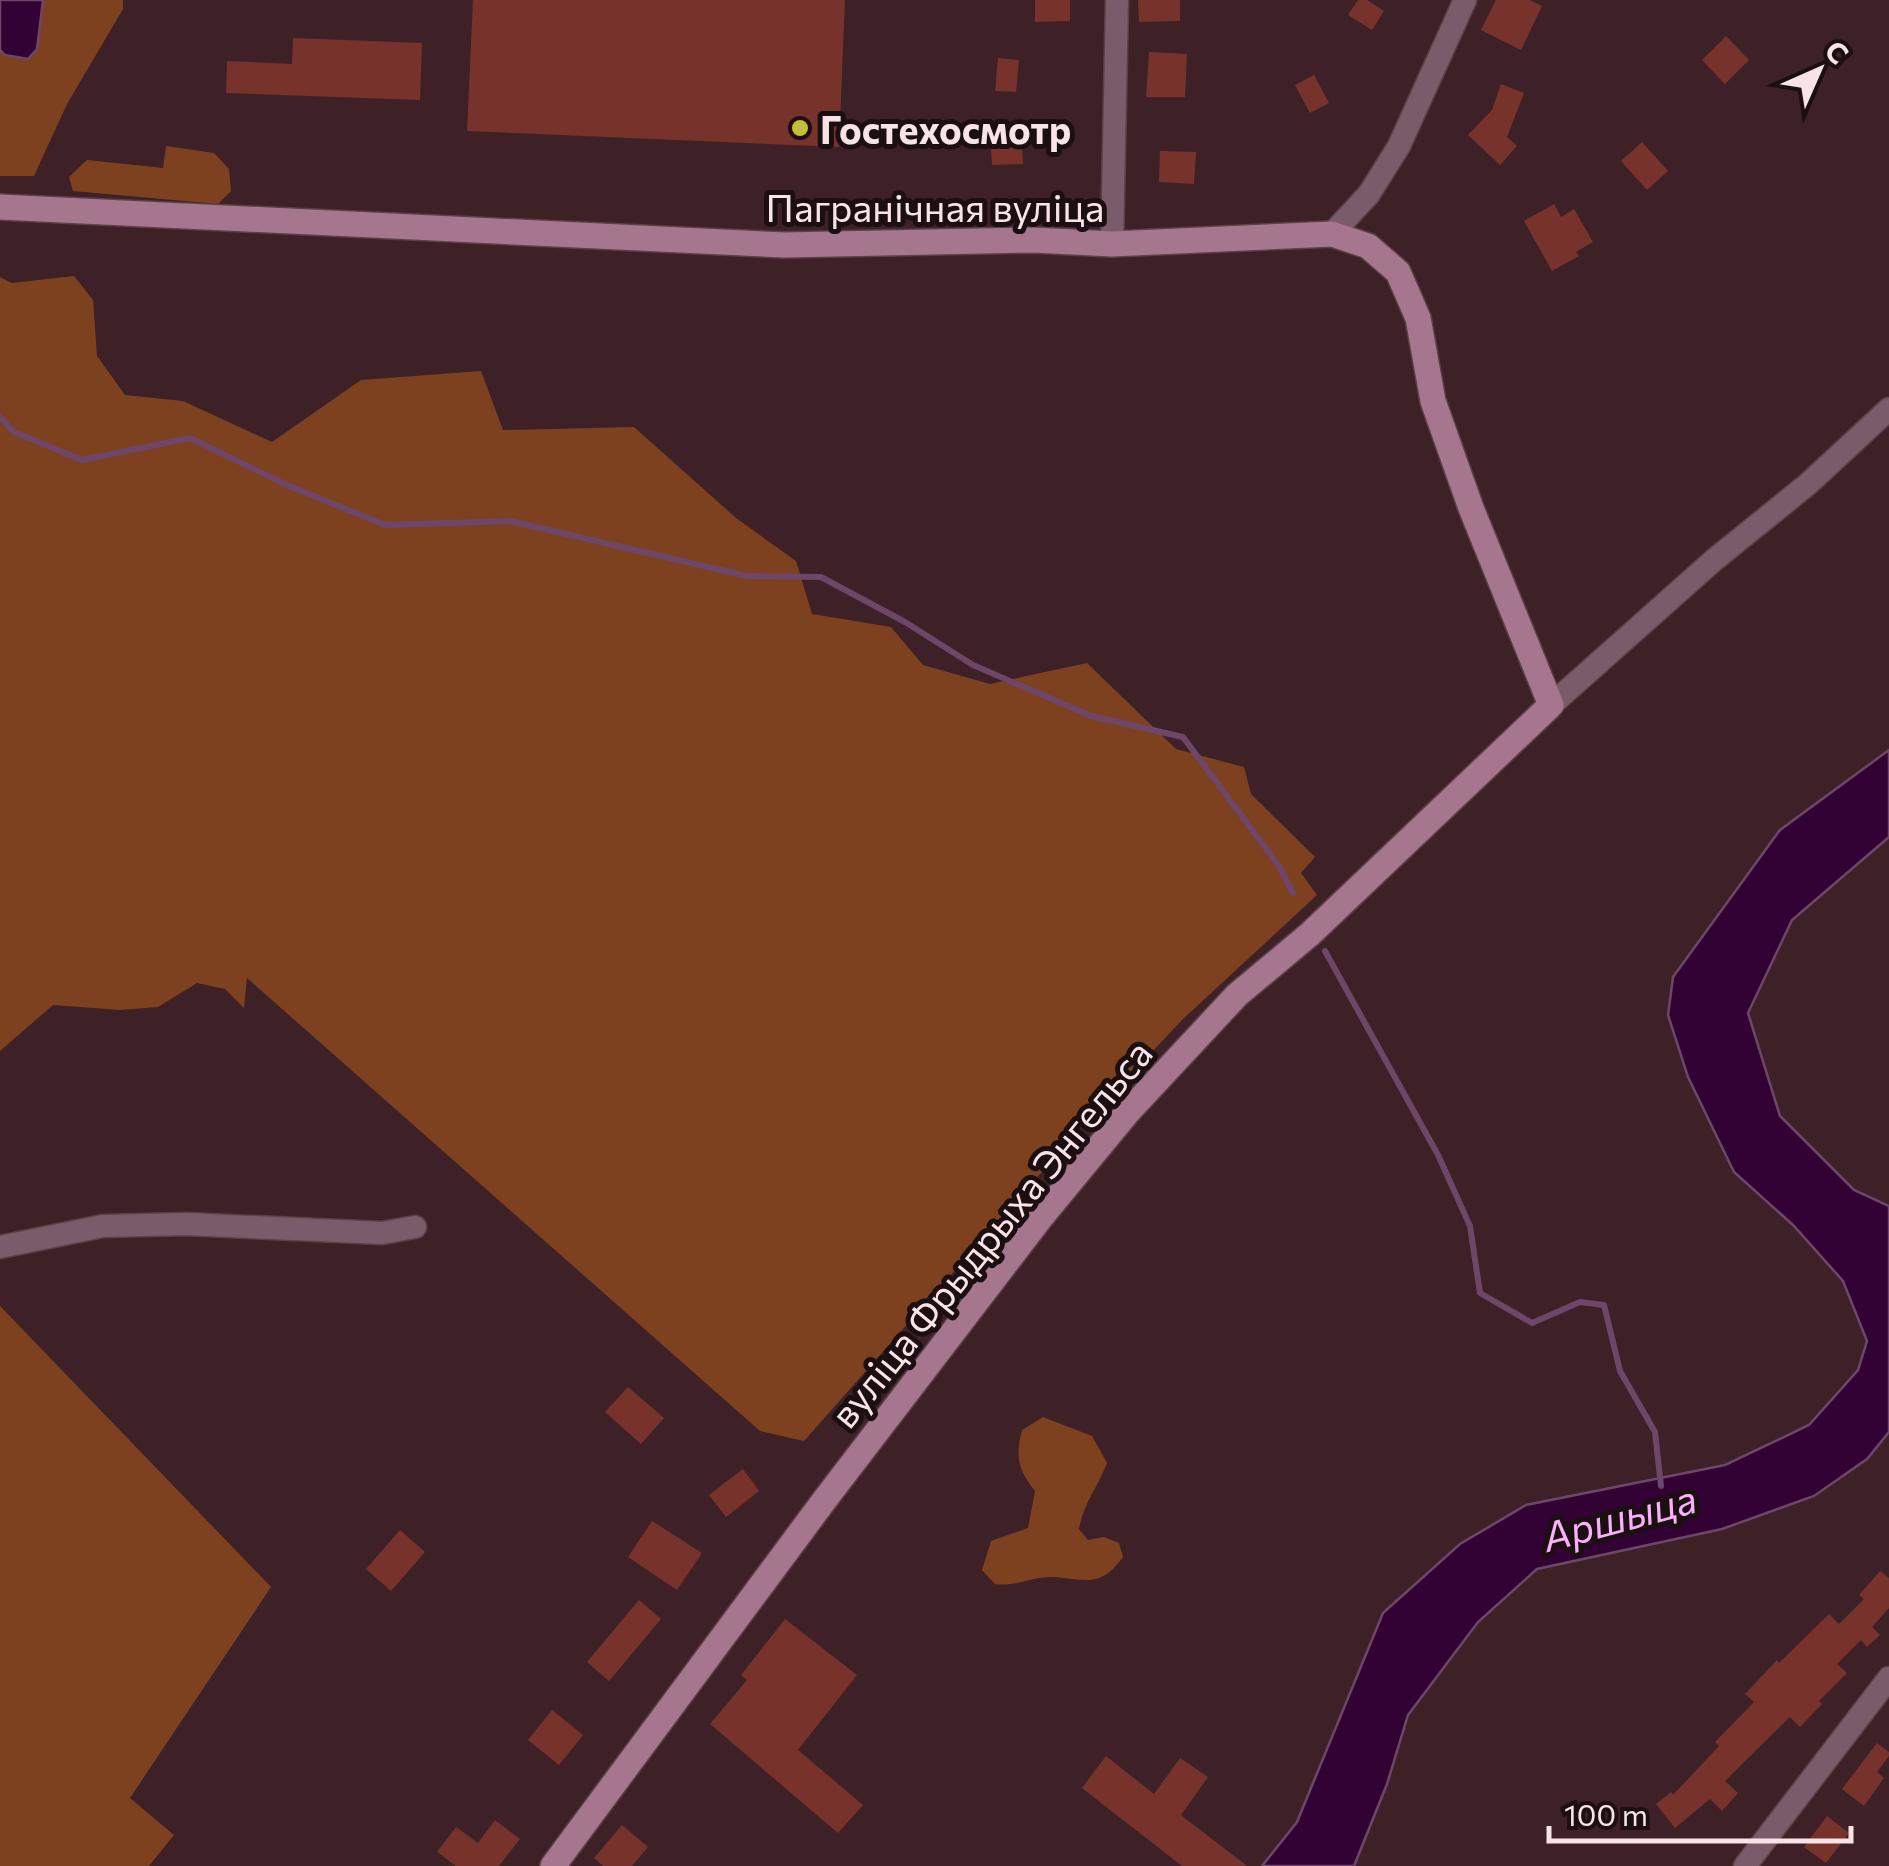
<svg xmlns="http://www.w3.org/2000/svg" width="1889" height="1866" font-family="Commissioner,sans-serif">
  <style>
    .green { fill: #7e411f }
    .water { fill: #310233; stroke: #6d4669; stroke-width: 2.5 }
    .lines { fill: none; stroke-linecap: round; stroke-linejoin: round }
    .stream { stroke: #6d4669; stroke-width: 6 }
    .building { fill: #77322c }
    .street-casing { stroke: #5b4046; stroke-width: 25 }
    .secondary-casing { stroke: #5b4046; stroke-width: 28 }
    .street { stroke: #795b6a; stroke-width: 22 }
    .secondary { stroke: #a5768e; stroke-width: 25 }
    .poi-dot { fill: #c1be40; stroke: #1c0f11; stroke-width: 4 }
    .labels { text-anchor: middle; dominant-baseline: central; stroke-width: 10; stroke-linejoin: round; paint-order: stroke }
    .poi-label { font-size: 38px; font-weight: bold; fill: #f8e4e8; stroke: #1c0f11; text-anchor: start }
    .street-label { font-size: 38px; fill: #f8e4e8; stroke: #1c0f11 }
    .water-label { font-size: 40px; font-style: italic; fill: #f9affa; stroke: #1c0f11 }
  </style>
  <rect width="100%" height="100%" fill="#3d2127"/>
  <g class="green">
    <path d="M43 0H123V9L67 104 34 176H0V50L5 55 37 48Z"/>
    <path d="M166 146 214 153 229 169 231 191 218 204 73 191 69 177 87 160 163 168Z"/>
    <path d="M74 276 93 300 97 356 125 395 183 401 272 442 361 380 481 371 503 430 634 427 736 518 796 561 812 614 891 627 923 665 990 684 1087 663 1176 749 1244 767 1251 794 1315 857 1301 873 1317 895 1183 1019 1086 1122 804 1441 760 1431 247 978 244 1008 225 989 197 983 158 1007 120 1010 53 1005 0 1051V277L12 283Z"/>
    <path d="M0 1306 271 1587 130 1798 174 1835 149 1866H0Z"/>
    <path d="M1043 1417 1092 1436 1107 1463C1098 1487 1083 1504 1079 1529L1088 1540 1104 1537 1119 1543 1123 1557C1116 1566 1110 1574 1099 1578 1085 1583 1066 1577 1051 1577 1031 1577 1014 1587 995 1584L982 1570 991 1541 1028 1528 1035 1491C1018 1469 1015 1457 1022 1430Z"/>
  </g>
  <g class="water">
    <path d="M0 0H43L37 49 28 59 5 55 0 50Z"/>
    <path d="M1889 750V837L1792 920 1748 1013 1780 1116 1854 1190 1889 1206V1432L1867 1459 1814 1496 1722 1529 1537 1569 1478 1622 1408 1715 1387 1784 1354 1866H1262L1297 1822 1383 1613 1460 1544 1526 1505 1725 1465 1809 1425 1858 1370 1867 1341 1843 1281 1793 1225 1734 1172 1688 1077 1668 1015 1673 977 1780 830Z"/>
  </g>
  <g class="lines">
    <g class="stream">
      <path d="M0 417 14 432 82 460 190 438 287 485 385 525 510 521 747 576 821 577 905 622 973 665 1091 716 1183 737 1279 866 1293 893"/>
      <path d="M1325 951 1438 1155 1470 1226 1480 1293 1532 1323 1580 1302 1604 1305 1620 1371 1655 1432 1661 1486"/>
    </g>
  </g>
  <g class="building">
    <path d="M473 0H845L839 147 467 131Z"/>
    <path d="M1035 0H1070V21L1035 22Z"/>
    <path d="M1138 0H1180V21L1139 22Z"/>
    <path d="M1358 0H1367L1384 11 1372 30 1348 15Z"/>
    <path d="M1496 0H1530L1542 6 1521 50 1481 30Z"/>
    <path d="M1726 36 1749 60 1725 84 1702 60Z"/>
    <path d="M293 38 422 43 420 100 226 93 227 61 292 64Z"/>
    <path d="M1149 52 1187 54 1185 97H1146Z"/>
    <path d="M998 58 1019 60 1016 92 995 91Z"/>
    <path d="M1314 75 1329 103 1310 113 1295 85Z"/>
    <path d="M1501 84 1524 93 1507 137 1517 146 1500 165 1468 135 1492 110Z"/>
    <path d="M1642 142 1668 171 1647 190 1621 161Z"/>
    <path d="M1022 146 1023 164 992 165 991 147Z"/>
    <path d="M1160 151 1196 152 1194 184 1159 182Z"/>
    <path d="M1554 204 1561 217 1574 209 1593 242 1576 252 1579 256 1552 271 1524 221Z"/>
    <path d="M628 1387 664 1418 641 1444 605 1412Z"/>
    <path d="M743 1469 759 1491 726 1517 709 1495Z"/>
    <path d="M652 1521 702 1553 677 1590 628 1557Z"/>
    <path d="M400 1530 425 1552 391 1591 366 1569Z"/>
    <path d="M1880 1571 1889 1578V1608L1872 1627 1880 1635 1867 1647 1861 1640 1837 1664 1847 1673 1819 1701 1822 1704 1800 1727 1790 1717 1725 1781 1738 1793 1722 1811 1710 1799 1675 1828 1656 1804 1671 1792 1673 1795 1719 1746 1715 1742 1754 1702 1745 1694 1777 1660 1779 1663 1829 1614 1839 1624 1864 1599 1859 1595Z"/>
    <path d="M639 1600 661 1619 609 1681 587 1662Z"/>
    <path d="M785 1619 857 1675 798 1750 863 1805 838 1833 710 1724 747 1680 741 1675Z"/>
    <path d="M552 1710 583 1735 559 1765 528 1740Z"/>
    <path d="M1877 1743 1889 1752V1756L1877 1772 1884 1778 1864 1806 1842 1789Z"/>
    <path d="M1106 1756 1154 1794 1180 1758 1208 1777 1181 1815 1247 1866H1182L1082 1788Z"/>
    <path d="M1827 1816 1849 1833 1826 1863 1804 1847Z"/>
    <path d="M495 1820 520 1839 499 1866H456L437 1852 456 1827 478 1843Z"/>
    <path d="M622 1825 648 1847 632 1866H603L594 1858Z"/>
  </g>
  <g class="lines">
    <defs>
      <g id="street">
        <path d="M1332 234 1369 194 1399 146 1465 0"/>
        <path d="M1112 244 1117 0"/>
        <path d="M1551 705 1714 560 1808 484 1889 409"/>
        <path d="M0 1247 103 1226 186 1224 382 1233 415 1227"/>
        <path d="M1745 1866 1889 1678"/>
      </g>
      <path id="secondary" d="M0 207 784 245 1033 240 1112 244 1332 234 1368 246 1398 272 1418 318 1433 401 1471 508 1551 705 1310 934 1237 995 1127 1113 1042 1216 823 1502 553 1866"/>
    </defs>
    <use href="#street" class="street-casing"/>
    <use href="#secondary" class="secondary-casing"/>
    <use href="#street" class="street"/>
    <use href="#secondary" class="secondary"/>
  </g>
  <circle class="poi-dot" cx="800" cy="128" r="10"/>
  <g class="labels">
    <g class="poi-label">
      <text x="820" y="128">Гостехосмотр</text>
    </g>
    <g class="street-label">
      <text x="935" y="206">Пагранічная вуліца</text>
      <text transform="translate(990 1233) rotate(-51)">вуліца Фрыдрыха Энгельса</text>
    </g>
    <g class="water-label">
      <text transform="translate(1619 1516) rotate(-15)">Аршыца</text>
    </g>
  </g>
  <g transform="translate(1819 70) rotate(45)" stroke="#1c0f11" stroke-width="8" paint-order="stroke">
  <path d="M0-8L18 38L0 25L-18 38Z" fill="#f8e4e8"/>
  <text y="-15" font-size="28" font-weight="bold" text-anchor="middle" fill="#f8e4e8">С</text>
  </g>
  <path d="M1549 1826v15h302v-15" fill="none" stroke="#f8e4e8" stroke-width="5"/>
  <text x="1564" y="1826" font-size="30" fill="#f8e4e8" stroke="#1c0f11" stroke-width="8" paint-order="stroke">100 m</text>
</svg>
